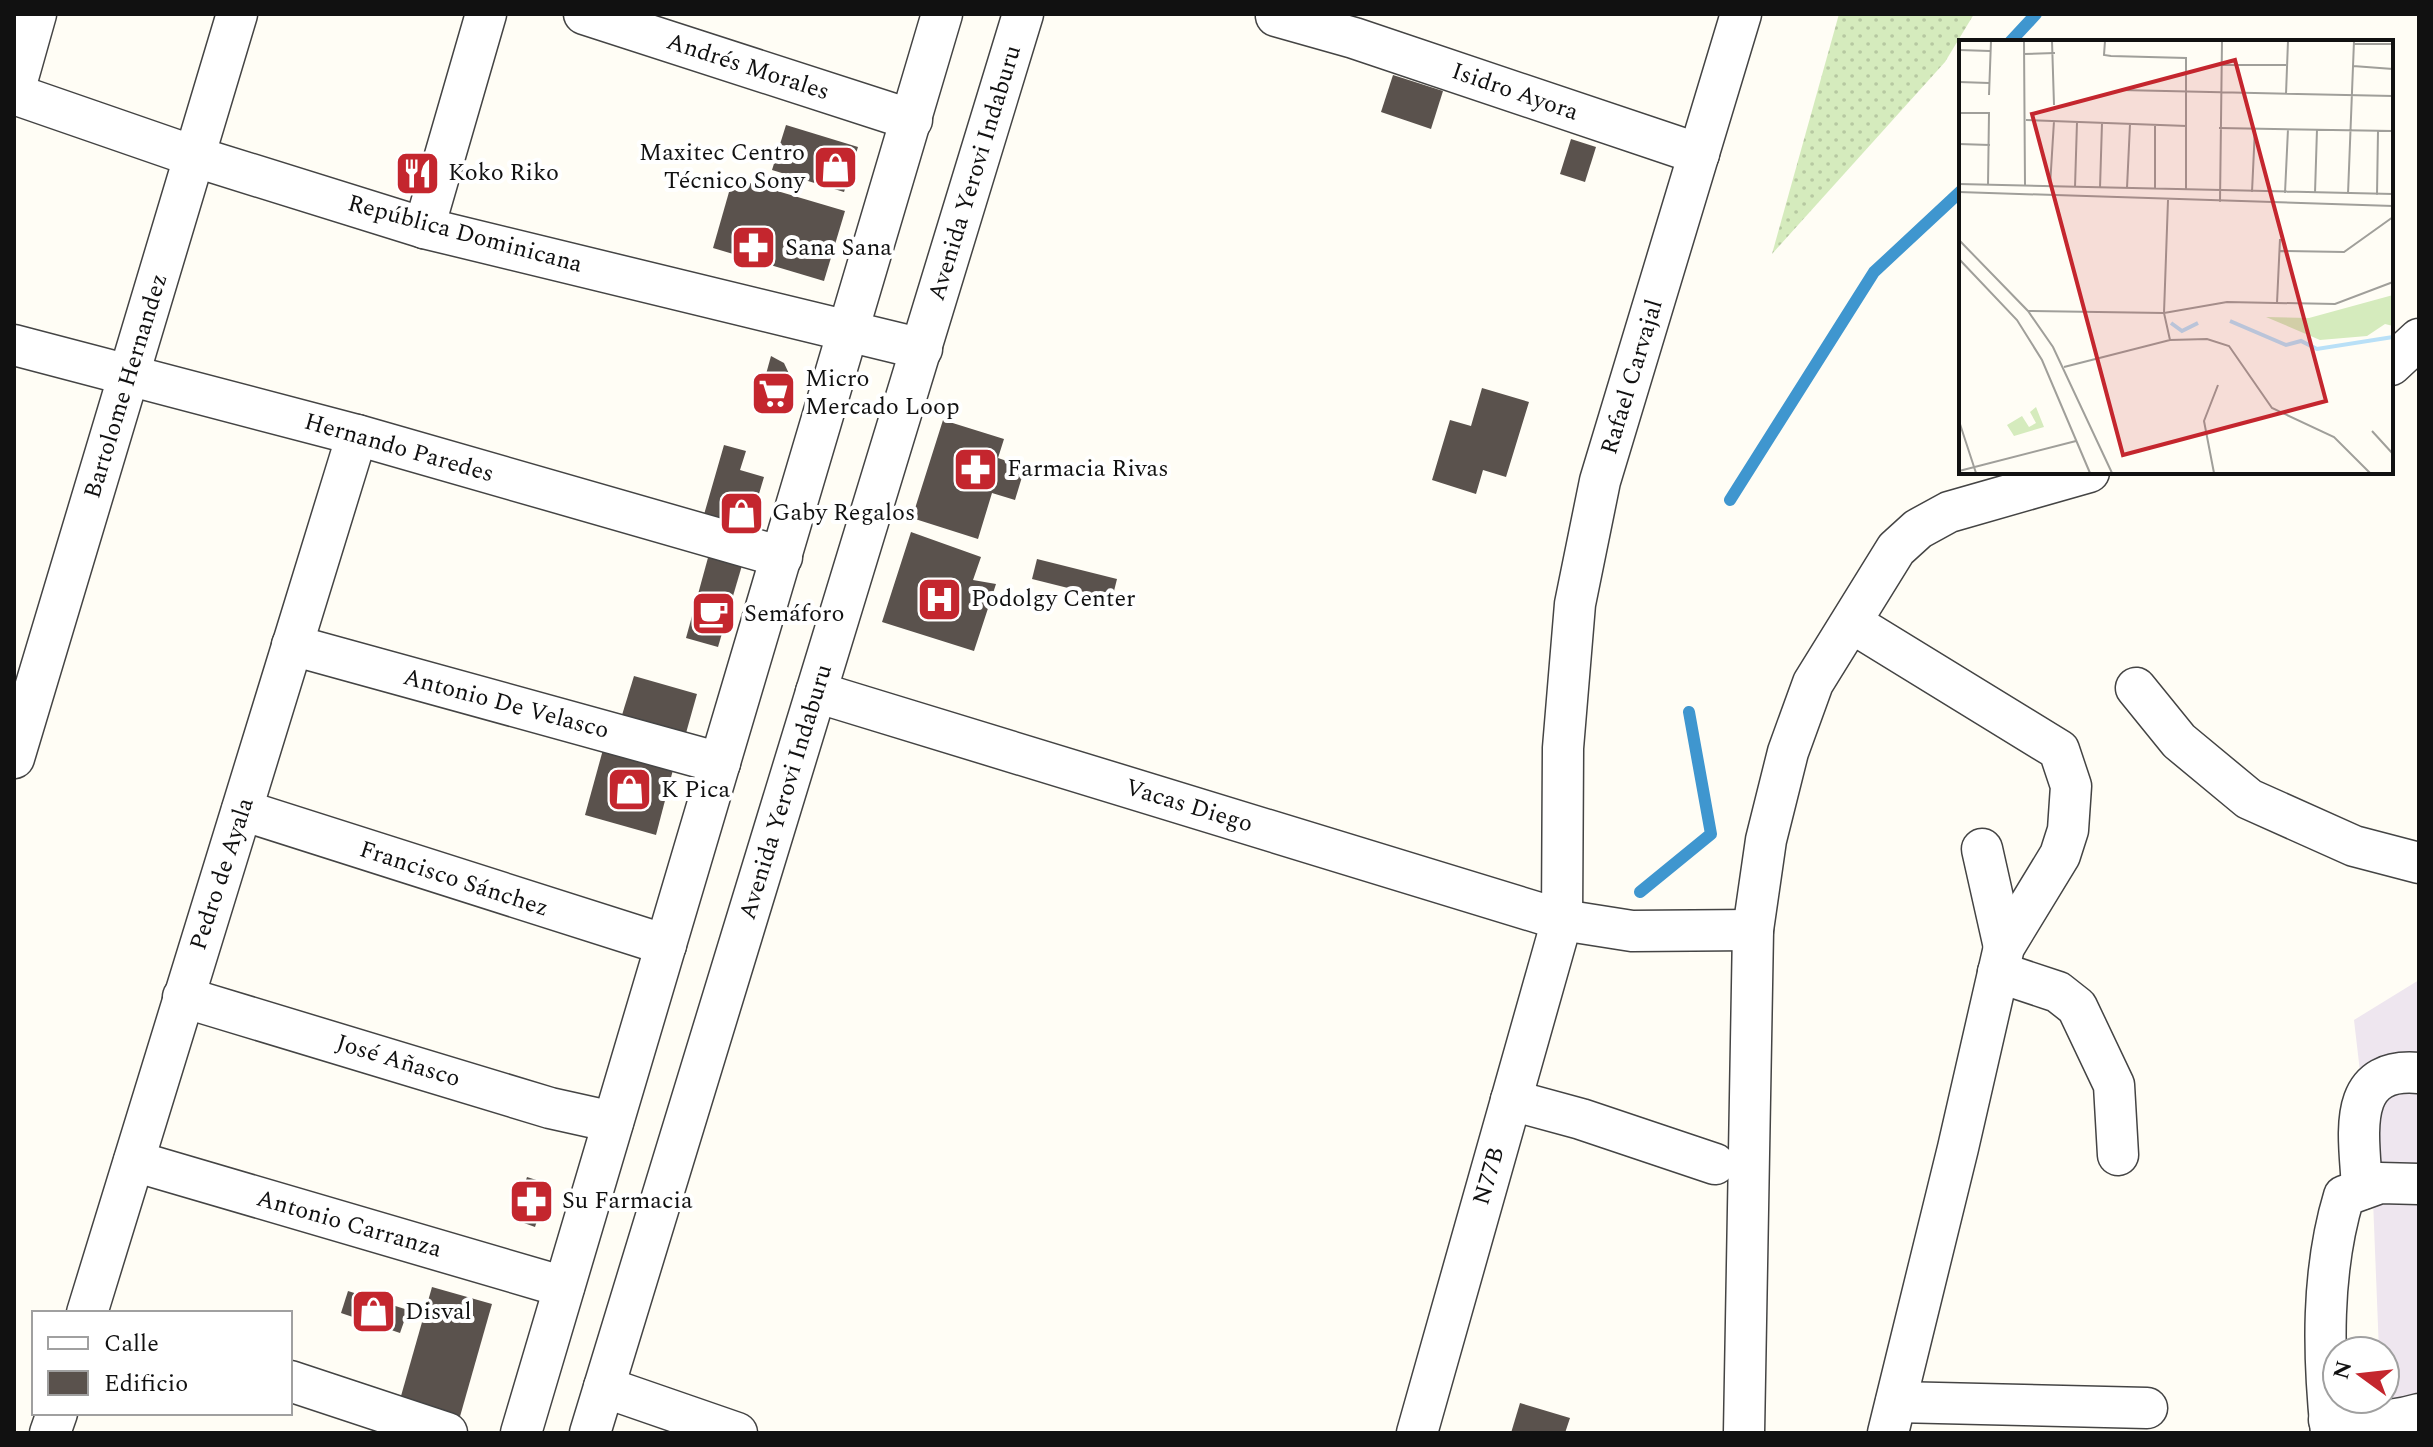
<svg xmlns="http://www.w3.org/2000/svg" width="2433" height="1447" font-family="Spectral,serif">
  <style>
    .industrial { fill: #eee6ef }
    .grass { fill: url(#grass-dots) }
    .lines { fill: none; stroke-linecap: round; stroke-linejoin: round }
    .stream { stroke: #3f96cf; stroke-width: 12 }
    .building { fill: #5a524d }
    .minor-casing { stroke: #444; stroke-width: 43 }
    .minor { stroke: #fff; stroke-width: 40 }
    .labels { text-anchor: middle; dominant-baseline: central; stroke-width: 8; stroke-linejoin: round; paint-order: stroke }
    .street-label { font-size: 24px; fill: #111; stroke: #fff }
    .poi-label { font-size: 24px; fill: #111; stroke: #fff; text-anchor: start }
    .inset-river { fill: none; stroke: #b9e0f7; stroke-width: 4 }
    .inset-road { fill: none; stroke: #a09f9a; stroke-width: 2 }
    .view { fill: #c4262e; fill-opacity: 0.15; stroke: #c4262e; stroke-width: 4 }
    .inset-edge { fill: none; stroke: #111; stroke-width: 4 }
  </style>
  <defs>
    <pattern id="grass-dots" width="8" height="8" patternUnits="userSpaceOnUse" patternTransform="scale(2)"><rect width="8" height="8" fill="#d5ebbd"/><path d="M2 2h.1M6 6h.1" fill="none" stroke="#b6c8a1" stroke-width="1.8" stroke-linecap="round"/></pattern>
  </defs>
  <rect width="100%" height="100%" fill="#fffdf5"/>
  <path class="industrial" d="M2419 980V1433H2382L2380 1399H2385V1351H2379L2372 1175 2354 1020Z"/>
  <path class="grass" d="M1839 14H1974L1945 62 1772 254Z"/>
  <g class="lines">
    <g class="stream">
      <path d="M2010 42 2036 14"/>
      <path d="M1730 500 1874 272 1961 191"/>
      <path d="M1640 892 1711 834 1689 712"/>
    </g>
  </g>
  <g class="building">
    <path d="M1393 75 1443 91 1431 129 1381 112Z"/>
    <path d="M786 125 858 147 844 192 772 170Z"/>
    <path d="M1571 139 1596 147 1585 182 1560 174Z"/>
    <path d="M733 178 845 211 824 281 713 248Z"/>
    <path d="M771 356 784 363 791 378 780 414 757 407Z"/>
    <path d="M1482 388 1529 402 1506 477 1483 470 1476 494 1432 480 1450 420 1471 426Z"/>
    <path d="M943 420 1004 439 998 458 1025 467 1015 500 992 493 978 539 912 518Z"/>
    <path d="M724 445 746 451 740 470 764 477 748 531 703 518Z"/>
    <path d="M911 532 981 557 973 580 996 584 974 651 882 622Z"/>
    <path d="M709 554 743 562 718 647 686 638Z"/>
    <path d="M1037 559 1117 579 1112 599 1032 579Z"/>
    <path d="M634 676 697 694 686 733 622 715Z"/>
    <path d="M604 746 674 766 656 835 585 815Z"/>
    <path d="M527 1177 549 1184 535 1227 513 1219Z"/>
    <path d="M432 1287 492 1304 459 1420 399 1403Z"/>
    <path d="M348 1291 408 1310 400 1333 341 1313Z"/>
    <path d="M1520 1403 1570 1418 1565 1433H1511Z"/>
  </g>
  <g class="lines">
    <defs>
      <g id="minor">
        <path d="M584 14 912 120"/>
        <path d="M1276 16 1354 38 1699 154"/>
        <path d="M14 92 36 14"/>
        <path d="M14 94 196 157 424 228 922 349"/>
        <path d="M424 228 486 14"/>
        <path d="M14 345 357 435 782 557"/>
        <path d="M2391 365 2419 339"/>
        <path d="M1852 623 2059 750 2071 786 2068 830 2060 855 2004 947 1958 1148 1888 1433"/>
        <path d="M292 645 720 763"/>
        <path d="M2136 688 2179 741 2249 799 2354 846 2419 863"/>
        <path d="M816 692 1562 920 1632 931 1753 930"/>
        <path d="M14 758 237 14"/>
        <path d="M242 810 666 945"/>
        <path d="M1982 849 2004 947"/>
        <path d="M1998 972 2058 992 2077 1007 2114 1085 2118 1155"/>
        <path d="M183 997 550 1108 613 1122"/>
        <path d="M1511 1100 1581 1119 1715 1164"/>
        <path d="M134 1161 564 1287"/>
        <path d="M2362 1189C2360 1139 2343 1066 2419 1073"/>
        <path d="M87 1313 357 435"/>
        <path d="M290 1381 447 1433"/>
        <path d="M604 1387 737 1433"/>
        <path d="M1896 1402 2147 1408"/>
        <path d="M2329 1420C2360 1423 2389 1423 2419 1414"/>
        <path d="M50 1433 57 1413"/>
        <path d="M521 1433 942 14"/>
        <path d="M590 1433 1023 14"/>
        <path d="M1417 1433 1562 920 1563 748 1575 604 1600 481 1741 14"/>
        <path d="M1744 1433 1753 930 1766 840 1788 752 1813 683 1896 549 1918 529 1949 512 2089 472"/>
        <path d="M2331 1433C2323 1355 2321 1272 2344 1196L2380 1183 2419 1184"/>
      </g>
    </defs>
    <use href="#minor" class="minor-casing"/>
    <use href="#minor" class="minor"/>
  </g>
  <defs>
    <symbol id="shop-square" viewBox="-11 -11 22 22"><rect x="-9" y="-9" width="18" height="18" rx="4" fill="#c4262e" stroke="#fff"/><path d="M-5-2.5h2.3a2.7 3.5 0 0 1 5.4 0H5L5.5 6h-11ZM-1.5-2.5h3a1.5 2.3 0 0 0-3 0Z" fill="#fff"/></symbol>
    <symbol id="restaurant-square" viewBox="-11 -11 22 22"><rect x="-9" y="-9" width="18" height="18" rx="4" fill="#c4262e" stroke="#fff"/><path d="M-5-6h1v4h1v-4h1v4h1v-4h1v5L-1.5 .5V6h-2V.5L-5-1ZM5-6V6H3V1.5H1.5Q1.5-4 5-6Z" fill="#fff"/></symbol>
    <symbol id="pharmacy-square" viewBox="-11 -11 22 22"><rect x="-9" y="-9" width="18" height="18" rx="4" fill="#c4262e" stroke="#fff"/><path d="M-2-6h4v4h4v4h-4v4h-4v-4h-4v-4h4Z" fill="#fff"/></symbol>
    <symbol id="supermarket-square" viewBox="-11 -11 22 22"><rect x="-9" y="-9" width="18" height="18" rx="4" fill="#c4262e" stroke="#fff"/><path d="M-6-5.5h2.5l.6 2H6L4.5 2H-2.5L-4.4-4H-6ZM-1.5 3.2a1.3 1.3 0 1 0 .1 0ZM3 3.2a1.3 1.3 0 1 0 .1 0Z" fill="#fff"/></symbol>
    <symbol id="hospital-square" viewBox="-11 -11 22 22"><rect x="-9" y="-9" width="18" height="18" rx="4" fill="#c4262e" stroke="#fff"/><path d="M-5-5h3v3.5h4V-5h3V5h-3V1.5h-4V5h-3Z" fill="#fff"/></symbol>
    <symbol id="cafe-square" viewBox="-11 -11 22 22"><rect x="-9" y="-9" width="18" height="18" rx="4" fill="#c4262e" stroke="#fff"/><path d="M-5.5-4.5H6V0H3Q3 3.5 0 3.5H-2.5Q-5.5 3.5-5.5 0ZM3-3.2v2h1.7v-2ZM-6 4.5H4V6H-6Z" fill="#fff"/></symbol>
  </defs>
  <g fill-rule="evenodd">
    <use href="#shop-square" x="810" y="142" width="51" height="51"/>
    <use href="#restaurant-square" x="392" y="148" width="51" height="51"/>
    <use href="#pharmacy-square" x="728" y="222" width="51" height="51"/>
    <use href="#supermarket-square" x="748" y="368" width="51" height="51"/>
    <use href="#pharmacy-square" x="950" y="444" width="51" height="51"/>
    <use href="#shop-square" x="716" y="488" width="51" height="51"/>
    <use href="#hospital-square" x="914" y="574" width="51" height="51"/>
    <use href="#cafe-square" x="688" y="588" width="51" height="51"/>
    <use href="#shop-square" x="604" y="764" width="51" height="51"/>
    <use href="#pharmacy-square" x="506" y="1176" width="51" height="51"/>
    <use href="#shop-square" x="348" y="1286" width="51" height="51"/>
  </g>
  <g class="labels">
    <g class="street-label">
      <text transform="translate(748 67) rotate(18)">Andrés Morales</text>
      <text transform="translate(1515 92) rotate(19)">Isidro Ayora</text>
      <text transform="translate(975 173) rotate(-73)">Avenida Yerovi Indaburu</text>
      <text transform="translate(465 234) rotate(15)">República Dominicana</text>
      <text transform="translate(1632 377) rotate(-73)">Rafael Carvajal</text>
      <text transform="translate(126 386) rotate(-73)">Bartolome Hernandez</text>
      <text transform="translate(399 448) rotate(16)">Hernando Paredes</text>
      <text transform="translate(506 704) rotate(15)">Antonio De Velasco</text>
      <text transform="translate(786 792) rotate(-73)">Avenida Yerovi Indaburu</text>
      <text transform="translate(1189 806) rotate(17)">Vacas Diego</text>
      <text transform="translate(222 874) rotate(-72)">Pedro de Ayala</text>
      <text transform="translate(454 879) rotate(18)">Francisco Sánchez</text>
      <text transform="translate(398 1061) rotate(17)">José Añasco</text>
      <text transform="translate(1489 1176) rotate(-74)">N77B</text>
      <text transform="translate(349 1224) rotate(16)">Antonio Carranza</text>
    </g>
    <g class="poi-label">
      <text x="805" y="153" text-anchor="end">Maxitec Centro<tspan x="805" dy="28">Técnico Sony</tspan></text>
      <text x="448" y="173">Koko Riko</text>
      <text x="785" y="248">Sana Sana</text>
      <text x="805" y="379">Micro<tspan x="805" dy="28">Mercado Loop</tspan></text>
      <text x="1007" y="469">Farmacia Rivas</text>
      <text x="772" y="513">Gaby Regalos</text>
      <text x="971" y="599">Podolgy Center</text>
      <text x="744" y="614">Semáforo</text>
      <text x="661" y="790">K Pica</text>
      <text x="562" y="1201">Su Farmacia</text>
      <text x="405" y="1312">Disval</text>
    </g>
  </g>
  <g transform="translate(1959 40)">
    <rect width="434" height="434" fill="#fffdf5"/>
    <path d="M434 255V286L426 284 408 296 361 300 307 277 350 278Z" fill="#d5ebbd"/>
    <path d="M77 367 85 387 55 396 48 385 63 376 70 387 77 383 71 372Z" fill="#d5ebbd"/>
    <path class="inset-river" d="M271 281 327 305 342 301 358 309 434 297M212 283 223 291 239 283"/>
    <path class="inset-road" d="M65 1 66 146M93 1 95 65M146 1 145 15 152 16 227 18V150M395 4H434M0 10 31 11M65 14 96 13M263 25H327M394 26 434 29M0 42 30 43M162 50 434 56M327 54 329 1M30 55 32 1M0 73H30L29 145M67 80 228 86M260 88 434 91M0 104 31 105M0 144 434 154M91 146 95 81M116 147 118 82M141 148 143 83M168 148 171 84M196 149V85M0 152 434 166M293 152 296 88M326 153 329 89M356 153 358 89M389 154 395 1M418 155 419 91M209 160 205 273 211 300M261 162 263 1M0 200 69 271 94 307 153 433M321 211 385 212 434 177M0 219 58 280 83 320 131 433M318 263 321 199M69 271 205 273 268 262 376 264 434 242M105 327 211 300 248 299 270 306 313 368 375 397 411 433M0 381 17 433M413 391 434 414M0 431 117 401M255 433 245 381 259 345"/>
    <path class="view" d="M276 20 367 361 164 415 73 74Z"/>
    <rect width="434" height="434" class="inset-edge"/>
  </g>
  <rect width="2433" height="1447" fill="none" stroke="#111111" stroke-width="32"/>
  <rect x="32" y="1311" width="260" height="104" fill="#ffffff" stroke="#a0a0a0" stroke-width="2"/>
  <rect x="48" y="1337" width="40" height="12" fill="#ffffff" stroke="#a0a0a0" stroke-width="2"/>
  <text x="104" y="1351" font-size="24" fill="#111111">Calle</text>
  <rect x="48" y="1371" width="40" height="24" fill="#5a524d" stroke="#a0a0a0" stroke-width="2"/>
  <text x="104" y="1391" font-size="24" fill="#111111">Edificio</text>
  <g transform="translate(2361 1375) rotate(285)"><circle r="38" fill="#ffffff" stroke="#a0a0a0" stroke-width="2"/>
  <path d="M0-6L14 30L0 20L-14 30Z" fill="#c4262e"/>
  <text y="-12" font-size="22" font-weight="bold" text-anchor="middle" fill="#111111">N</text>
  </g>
</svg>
